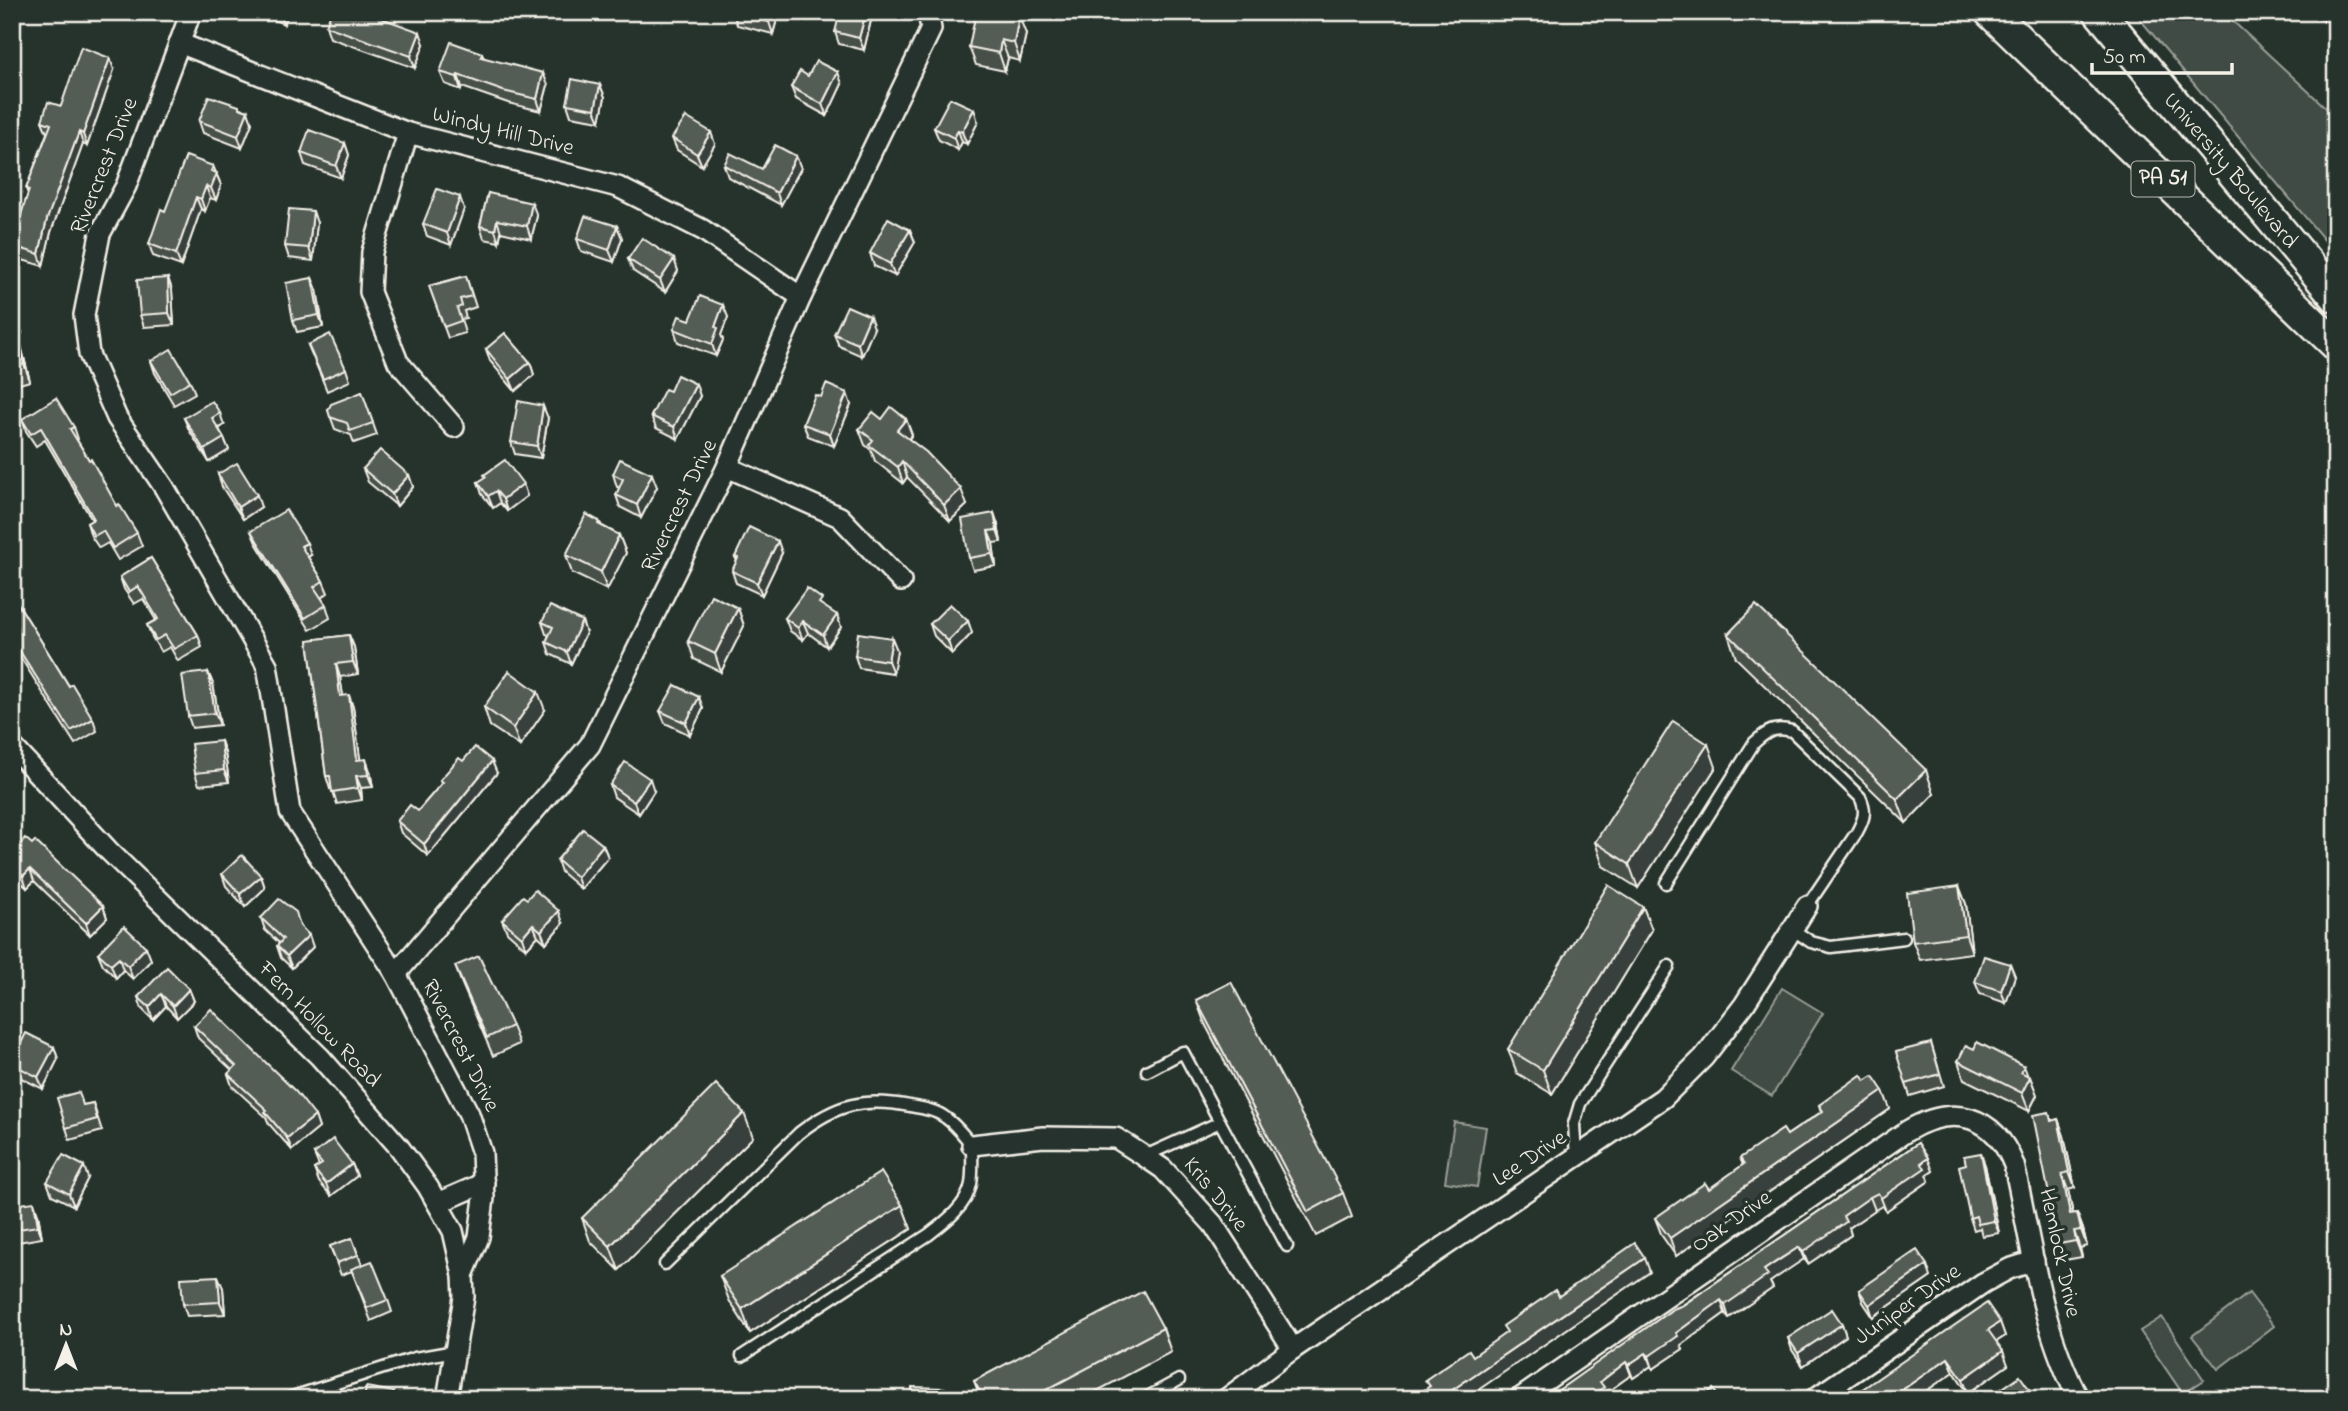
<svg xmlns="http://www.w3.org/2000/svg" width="2348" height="1411" font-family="'Indie Flower',sans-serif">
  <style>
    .green { fill: #414b45; stroke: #9a9e96; stroke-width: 2 }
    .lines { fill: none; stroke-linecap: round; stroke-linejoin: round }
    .service-casing { stroke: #f4f1e8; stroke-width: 15 }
    .minor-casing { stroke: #f4f1e8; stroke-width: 24 }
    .primary-casing { stroke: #f4f1e8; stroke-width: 35 }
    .path { stroke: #f4f1e8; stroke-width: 3.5; stroke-dasharray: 7 5; stroke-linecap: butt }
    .service { stroke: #26332d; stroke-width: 10 }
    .minor { stroke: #26332d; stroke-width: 19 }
    .primary { stroke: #26332d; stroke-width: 30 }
    .rail { stroke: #f4f1e8; stroke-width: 5 }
    .wall { fill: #474f49; stroke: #f4f1e8; stroke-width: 2 }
    .shaded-wall { fill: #39403c; stroke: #f4f1e8; stroke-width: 2 }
    .building { fill: #525c55; stroke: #f4f1e8; stroke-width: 2 }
    .labels { text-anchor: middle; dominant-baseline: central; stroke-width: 7; stroke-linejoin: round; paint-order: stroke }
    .shield { fill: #26332d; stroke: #b6b8b0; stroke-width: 2 }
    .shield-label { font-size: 21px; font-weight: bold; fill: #f4f1e8 }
    .street-label { font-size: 23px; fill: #f4f1e8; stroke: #26332d }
  </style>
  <rect width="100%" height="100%" fill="#26332d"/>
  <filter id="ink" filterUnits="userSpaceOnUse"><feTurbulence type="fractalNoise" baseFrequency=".0143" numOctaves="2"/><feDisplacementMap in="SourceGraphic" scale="14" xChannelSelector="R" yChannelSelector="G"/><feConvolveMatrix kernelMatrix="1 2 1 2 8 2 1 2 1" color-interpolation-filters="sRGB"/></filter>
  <g filter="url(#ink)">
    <g class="green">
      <path d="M2134 12H2223L2336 117V254Z"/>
      <path d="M1782 988 1823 1013 1772 1096 1731 1071Z"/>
      <path d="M1454 1122 1486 1127 1477 1187 1445 1182Z"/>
      <path d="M2249 1293 2274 1326 2218 1369 2192 1336Z"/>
      <path d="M2162 1317 2204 1380 2183 1394 2140 1331Z"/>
    </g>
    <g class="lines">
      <defs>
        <g id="service">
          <path d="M1666 883 1754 743C1767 731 1775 726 1792 731L1860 797C1867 811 1864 819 1857 832L1807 906"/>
          <path d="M1792 929 1811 942 1831 947 1904 938"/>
          <path d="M1147 1071 1183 1052 1220 1122"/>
          <path d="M1145 1156 1220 1122 1287 1246"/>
          <path d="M1576 1158 1574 1124 1580 1104 1669 966"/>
          <path d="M665 1264 799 1133C836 1104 864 1097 910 1106 922 1108 936 1110 946 1118 956 1125 964 1136 972 1145 972 1158 973 1172 971 1184 967 1206 945 1222 928 1235L742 1356"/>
          <path d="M286 1399 415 1358 455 1351"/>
          <path d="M1144 1399 1179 1380"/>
        </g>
        <g id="minor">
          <path d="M191 12 126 186 100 234 84 315 89 354 117 418 164 487 267 665 290 812 396 974 469 1114 482 1153 484 1198 479 1237 463 1275"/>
          <path d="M179 43 408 133 618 187 703 230 801 297"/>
          <path d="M408 133 372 252 370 292 398 362 454 427"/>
          <path d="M727 467 840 517 901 581"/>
          <path d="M12 746 108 850 320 1057 399 1147 428 1187 453 1231 463 1275 464 1297 447 1399"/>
          <path d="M396 974 590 745 727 467 801 297 931 29 928 12"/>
          <path d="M972 1145 1043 1137 1116 1138 1144 1156 1163 1169 1213 1224 1293 1349"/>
          <path d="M438 1203 484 1183"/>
          <path d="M1226 1399 1293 1349 1663 1098 1704 1057 1744 1005 1807 906"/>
          <path d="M1519 1399 1907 1131C1953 1104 1994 1114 2014 1165 2032 1244 2040 1327 2079 1399"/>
          <path d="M1814 1399 1983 1283 2009 1269 2034 1261"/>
        </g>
        <g id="primary">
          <path d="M1990 12 2336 345"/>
          <path d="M2099 12 2336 297"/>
        </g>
      </defs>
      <use href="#service" class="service-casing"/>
      <use href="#minor" class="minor-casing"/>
      <use href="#primary" class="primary-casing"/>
      <path class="path" d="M12 711 25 731"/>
      <use href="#service" class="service"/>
      <use href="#minor" class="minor"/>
      <use href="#primary" class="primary"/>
      <path class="rail" d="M2316 12 2336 31"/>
    </g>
    <g class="wall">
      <path d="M254 12H289L284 24Z"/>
      <path d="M733 12H779L773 34 737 25Z"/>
      <path d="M873 12 864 50 839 44 835 32Z"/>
      <path d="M326 26 424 44 415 68 330 38Z"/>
      <path d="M1026 34 1020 61 1008 58 1005 71 976 65 969 47Z"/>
      <path d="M482 53 484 58 548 85 541 111 508 103 462 87 461 90 445 84 440 72Z"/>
      <path d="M114 70 87 146 83 144 51 232 43 266 12 257V233L19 221 28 194 26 189 47 133 42 121 61 106Z"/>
      <path d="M808 76 842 84 827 116 796 99 791 87Z"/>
      <path d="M600 85 605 97 600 121 571 116 567 104Z"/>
      <path d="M240 108 248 111 252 123 242 148 203 133 199 121Z"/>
      <path d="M978 122 967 144 962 142 958 150 939 140 934 128Z"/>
      <path d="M672 138 715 144 702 166 677 150Z"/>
      <path d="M345 143 349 155 341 178 305 165 301 153Z"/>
      <path d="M724 165 762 169 801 168 781 205 728 177Z"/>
      <path d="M213 166 221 185 216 200 210 198 205 211 201 209 181 266 153 256 149 244 165 211Z"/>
      <path d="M488 193 537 216 531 239 501 232 499 242 484 239 480 226Z"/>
      <path d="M464 209 451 245 427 236 423 224Z"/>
      <path d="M317 223 313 261 289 258 285 246Z"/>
      <path d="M617 226 622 238 614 262 581 251 577 239Z"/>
      <path d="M910 230 915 242 895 276 874 266 870 253Z"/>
      <path d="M628 259H674L678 271 665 292 633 271Z"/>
      <path d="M466 276 476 307 464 311 466 318 461 319 465 333 448 338 429 286Z"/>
      <path d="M168 278 172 290 174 325 144 327 140 315Z"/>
      <path d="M312 278 317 290 323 327 297 332 293 320Z"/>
      <path d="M12 301 22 333 18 334 30 381 12 386Z"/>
      <path d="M728 317 721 335 723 340 716 356 678 342 674 329 690 320Z"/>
      <path d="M874 328 862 356 839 346 834 334Z"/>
      <path d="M308 345 346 369 350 381 327 391Z"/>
      <path d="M486 349 530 362 534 375 515 391 490 361Z"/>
      <path d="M151 361 190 381 195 393 174 405 155 373Z"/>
      <path d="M670 391 700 396 678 439 656 428 651 416Z"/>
      <path d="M362 392 377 435 354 443 351 435 335 429 328 410Z"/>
      <path d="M821 397 851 405 834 446 808 436 803 424Z"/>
      <path d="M184 418 224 425 219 429 224 438 229 450 209 462 189 430Z"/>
      <path d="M548 418 541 458 515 454 511 442Z"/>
      <path d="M22 419 74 427 78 439 77 440 117 506 137 533 142 546 118 560 108 543 99 548 91 536 87 523 92 520 45 440 36 446 26 431Z"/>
      <path d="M882 419H906L912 435 908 439 967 505 950 521 907 477 903 483 875 461 871 450 865 445 859 429Z"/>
      <path d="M363 469 409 475 413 487 397 506 368 482Z"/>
      <path d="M218 474 261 507 243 519 222 487Z"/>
      <path d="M613 474 657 487 641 518 620 507 616 495 620 488 617 487Z"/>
      <path d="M478 482 523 484 527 496 507 511 500 503 493 508 482 494Z"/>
      <path d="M994 513 998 525 1001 542 993 543 996 566 973 570 969 558Z"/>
      <path d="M599 521 602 526 619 535 626 553 607 590 572 573 566 555Z"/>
      <path d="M251 531 311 555 308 557 323 581 328 593 321 598 326 605 330 618 310 630 256 543Z"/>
      <path d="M782 553 762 595 736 583 732 571 737 561 735 557Z"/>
      <path d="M151 558 198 635 202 647 178 661 170 647 161 652 152 637 147 625 156 620 143 599 134 604 124 589 120 577Z"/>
      <path d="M12 594 69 686 93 719 97 731 75 744 12 644Z"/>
      <path d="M738 608 744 626 721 672 694 659 688 641Z"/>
      <path d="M837 615 841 627 827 647 808 633 803 640 790 631 785 618Z"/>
      <path d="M582 621 586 633 571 664 550 654 546 642 549 635 546 634 542 622Z"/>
      <path d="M968 621 972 633 952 654 934 636 930 624Z"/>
      <path d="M1728 634 1934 794 1906 823 1736 658Z"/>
      <path d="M349 635 354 647 358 674 340 677 343 696 353 707 360 760 370 771 373 787 361 788 362 800 337 804 332 788 330 789 326 776 308 640Z"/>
      <path d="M897 650 893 673 859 668 855 656Z"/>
      <path d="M208 672 213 684 220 725 192 728 188 716Z"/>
      <path d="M699 697 703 709 690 735 665 723 660 711Z"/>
      <path d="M484 707 545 710 520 746 490 726Z"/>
      <path d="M221 741 225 753 229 782 199 785 195 773Z"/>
      <path d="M463 761 497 773 428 856 401 833 397 821 418 811 441 784 440 780Z"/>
      <path d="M1716 767 1638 888 1603 866 1595 842Z"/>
      <path d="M610 785 654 791 639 814 614 797Z"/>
      <path d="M603 845 608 857 581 889 561 872 557 860Z"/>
      <path d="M12 854 103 906 107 918 90 935 34 881 27 888 12 874Z"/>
      <path d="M222 874 261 876 265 888 245 907 226 886Z"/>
      <path d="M1959 886 1966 904 1972 953 1920 960 1913 942Z"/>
      <path d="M1643 907 1652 930 1552 1094 1517 1073 1508 1049Z"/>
      <path d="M261 918 301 928 313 947 292 968 281 958 277 946 279 943 265 930Z"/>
      <path d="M502 920 563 923 546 943 538 936 526 949 507 932Z"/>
      <path d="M146 947 151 960 133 979 123 970 116 978 103 965 98 953Z"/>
      <path d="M2010 964 2015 976 2006 1003 1980 994 1975 982Z"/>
      <path d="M455 966 512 1026 519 1044 493 1056 462 984Z"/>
      <path d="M189 989 194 1001 177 1018 166 1006 153 1020 142 1009 138 997Z"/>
      <path d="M1196 1000 1343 1193 1352 1217 1316 1236 1205 1024Z"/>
      <path d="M194 1026 315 1116 319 1128 292 1150 269 1124 266 1117 232 1086 228 1074 232 1070 198 1038Z"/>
      <path d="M1931 1043 1944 1086 1910 1096 1906 1084Z"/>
      <path d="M54 1047 58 1059 43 1089 15 1075 12 1067V1061Z"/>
      <path d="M1958 1061 2030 1077 2037 1095 2029 1111 1964 1079Z"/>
      <path d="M1865 1081 1883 1091 1890 1109 1676 1256 1662 1236 1655 1218 1709 1189 1743 1165 1740 1158 1787 1135 1821 1112 1819 1105Z"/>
      <path d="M93 1103 102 1131 70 1140 66 1128 84 1105Z"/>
      <path d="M2049 1112 2052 1121 2058 1119 2064 1136 2075 1188 2068 1190 2073 1214 2077 1213 2083 1229 2087 1246 2080 1248 2082 1257 2065 1260 2059 1244Z"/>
      <path d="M753 1137 619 1270 590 1241 582 1218Z"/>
      <path d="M1918 1143 1933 1171 1927 1175 1929 1181 1886 1211 1882 1206 1875 1210 1849 1228 1851 1235 1808 1264 1804 1259 1785 1271 1770 1282 1773 1288 1729 1318 1725 1313 1681 1345 1683 1349 1653 1369 1651 1366 1633 1378 1631 1375 1606 1393 1608 1399H1546Z"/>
      <path d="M314 1154 352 1164 357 1176 331 1196 319 1182 314 1169 319 1166Z"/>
      <path d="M1966 1164 1985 1165 1999 1233 1982 1236 1980 1228 1974 1230 1970 1218Z"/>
      <path d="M88 1178 74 1206 52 1195 47 1182Z"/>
      <path d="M12 1205 38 1214 42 1238 12 1243Z"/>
      <path d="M902 1205 911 1229 750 1333 729 1300 720 1276Z"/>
      <path d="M352 1238 362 1265 388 1300 392 1312 371 1321 352 1271 341 1275 330 1246Z"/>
      <path d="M1931 1277 1873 1317 1863 1302 1859 1290Z"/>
      <path d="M223 1288 225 1314 187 1316 183 1304Z"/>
      <path d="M2000 1322 2005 1336 1996 1342 2008 1365 1968 1393 1954 1372 1914 1399H1848Z"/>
      <path d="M1842 1324 1846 1336 1803 1366 1792 1350 1788 1338Z"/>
      <path d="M1163 1328 1171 1352 1082 1399H981L974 1381Z"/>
    </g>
    <g class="shaded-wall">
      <path d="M280 12H289L284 24Z"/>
      <path d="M771 12H779L773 34 769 22Z"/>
      <path d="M866 12H873L864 50 859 38Z"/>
      <path d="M1019 16 1026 34 1020 61 1014 43Z"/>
      <path d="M420 32 424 44 415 68 411 56Z"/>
      <path d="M1001 40 1008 58 1005 71 999 53Z"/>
      <path d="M110 58 114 70 87 146 83 134Z"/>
      <path d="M838 72 842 84 827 116 822 104Z"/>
      <path d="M543 73 548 85 541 111 537 99Z"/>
      <path d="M458 75 462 87 461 90 457 77Z"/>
      <path d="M600 85 605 97 600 121 595 109Z"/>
      <path d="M974 109 978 122 967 144 962 132Z"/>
      <path d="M248 111 252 123 242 148 238 136Z"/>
      <path d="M958 130 962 142 958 150 954 138Z"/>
      <path d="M79 132 83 144 51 232 43 266 39 254 47 219Z"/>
      <path d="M711 132 715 144 702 166 697 154Z"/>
      <path d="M345 143 349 155 341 178 336 166Z"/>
      <path d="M796 156 801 168 781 205 777 193Z"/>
      <path d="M213 166 221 185 216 200 211 188V171Z"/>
      <path d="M206 186 210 198 205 211 201 199Z"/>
      <path d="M196 197 201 209 181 266 176 254Z"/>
      <path d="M460 197 464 209 451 245 447 233Z"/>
      <path d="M532 203 537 216 531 239 527 226Z"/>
      <path d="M313 211 317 223 313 261 309 248Z"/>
      <path d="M497 220 501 232 499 242 495 230Z"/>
      <path d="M617 226 622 238 614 262 609 250Z"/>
      <path d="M910 230 915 242 895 276 890 264Z"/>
      <path d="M674 259 678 271 665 292 660 280Z"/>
      <path d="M168 278 172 290 174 325 169 313Z"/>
      <path d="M312 278 317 290 323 327 319 315Z"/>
      <path d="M12 301 16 311 22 333 15 316Z"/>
      <path d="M723 305 728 317 721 335 723 340 716 356 712 344 715 327Z"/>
      <path d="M870 316 874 328 862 356 858 344Z"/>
      <path d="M12 318 18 334 30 381 24 364Z"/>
      <path d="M530 362 534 375 515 391 510 379Z"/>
      <path d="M696 384 700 396 678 439 674 427Z"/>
      <path d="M847 393 851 405 834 446 830 434Z"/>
      <path d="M543 406 548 418 541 458 537 446Z"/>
      <path d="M220 413 224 425 216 430 212 418Z"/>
      <path d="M906 419 912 435 903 446 897 430Z"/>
      <path d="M224 438 229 450 209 462 204 450Z"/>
      <path d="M902 461 907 477 903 483 898 467Z"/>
      <path d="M652 474 657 487 641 518 637 505Z"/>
      <path d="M409 475 413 487 397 506 392 494Z"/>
      <path d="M523 484 527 496 507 511 503 499Z"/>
      <path d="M961 489 967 505 950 521 944 505Z"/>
      <path d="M496 491 500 503 493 508 488 496Z"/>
      <path d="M257 495 261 507 243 519 238 507Z"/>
      <path d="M994 513 998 525 1001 542 997 530Z"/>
      <path d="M988 531 993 543 996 566 992 554Z"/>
      <path d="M619 535 626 553 607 590 601 572Z"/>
      <path d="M778 541 782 553 762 595 757 583Z"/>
      <path d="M307 543 311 555 306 558 301 546Z"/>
      <path d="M738 608 744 626 721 672 715 654Z"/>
      <path d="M837 615 841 627 827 647 823 635Z"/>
      <path d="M582 621 586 633 571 664 567 652Z"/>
      <path d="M803 621 808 633 803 640 798 628Z"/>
      <path d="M968 621 972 633 952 654 948 641Z"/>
      <path d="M349 635 354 647 358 674 353 662Z"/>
      <path d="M892 638 897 650 893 673 888 661Z"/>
      <path d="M336 664 340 677 345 708 340 696Z"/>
      <path d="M208 672 213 684 220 725 215 713Z"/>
      <path d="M538 692 545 710 520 746 513 728Z"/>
      <path d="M349 695 353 707 362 772 357 760Z"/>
      <path d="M699 697 703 709 690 735 686 723Z"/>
      <path d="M221 741 225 753 229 782 224 770Z"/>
      <path d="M1708 744 1716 767 1638 888 1629 864Z"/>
      <path d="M366 759 370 771 373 787 368 775Z"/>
      <path d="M492 761 497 773 428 856 424 844Z"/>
      <path d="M1926 770 1934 794 1906 823 1897 799Z"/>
      <path d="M356 776 361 788 362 800 358 788Z"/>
      <path d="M650 779 654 791 639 814 634 802Z"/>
      <path d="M603 845 608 857 581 889 577 877Z"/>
      <path d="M30 869 34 881 27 888 23 876Z"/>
      <path d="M261 876 265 888 245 907 240 894Z"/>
      <path d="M1959 886 1966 904 1972 953 1966 935Z"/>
      <path d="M103 906 107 918 90 935 86 923Z"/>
      <path d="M1643 907 1652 930 1552 1094 1543 1070Z"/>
      <path d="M559 911 563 923 546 943 541 931Z"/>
      <path d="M533 924 538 936 526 949 522 937Z"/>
      <path d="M309 935 313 947 292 968 287 956Z"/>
      <path d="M146 947 151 960 133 979 128 966Z"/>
      <path d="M119 958 123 970 116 978 111 965Z"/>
      <path d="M2010 964 2015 976 2006 1003 2001 991Z"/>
      <path d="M189 989 194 1001 177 1018 173 1006Z"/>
      <path d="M161 994 166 1006 153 1020 149 1007Z"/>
      <path d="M54 1047 58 1059 43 1089 38 1077Z"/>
      <path d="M2024 1066 2029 1079 2030 1077 2037 1095 2029 1111 2022 1093 2021 1072Z"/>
      <path d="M1883 1091 1890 1109 1676 1256 1670 1238Z"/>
      <path d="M744 1113 753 1137 619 1270 610 1246Z"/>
      <path d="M315 1116 319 1128 292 1150 287 1138Z"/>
      <path d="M2058 1119 2064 1136 2075 1188 2069 1172Z"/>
      <path d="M1981 1153 1985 1165 1999 1233 1994 1221Z"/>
      <path d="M1928 1158 1933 1171 1927 1175 1929 1181 1886 1211 1881 1198Z"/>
      <path d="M352 1164 357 1176 331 1196 326 1184Z"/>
      <path d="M84 1166 88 1178 74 1206 69 1194Z"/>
      <path d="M2062 1174 2068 1190 2076 1230 2070 1214Z"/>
      <path d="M1870 1197 1875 1210 1849 1228 1851 1235 1808 1264 1803 1252 1843 1216Z"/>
      <path d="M34 1202 38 1214 42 1238 38 1226Z"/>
      <path d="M902 1205 911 1229 750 1333 742 1309Z"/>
      <path d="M2077 1213 2083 1229 2087 1246 2081 1230Z"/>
      <path d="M2074 1231 2080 1248 2082 1257 2076 1241Z"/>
      <path d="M1799 1247 1804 1259 1770 1282 1773 1288 1729 1318 1725 1305 1764 1270Z"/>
      <path d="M1645 1258 1650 1272 1465 1399H1439Z"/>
      <path d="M1927 1265 1931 1277 1873 1317 1869 1305Z"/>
      <path d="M218 1276 223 1288 225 1314 220 1302Z"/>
      <path d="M1721 1300 1725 1313 1681 1345 1683 1349 1653 1369 1649 1356 1676 1333Z"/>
      <path d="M2000 1322 2005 1336 1993 1344 1988 1330Z"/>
      <path d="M1842 1324 1846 1336 1803 1366 1798 1353Z"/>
      <path d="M2003 1351 2008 1365 1968 1393 1963 1379Z"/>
      <path d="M1646 1353 1651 1366 1633 1378 1628 1365Z"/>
      <path d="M1948 1358 1954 1372 1914 1399H1892V1397Z"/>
      <path d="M1626 1362 1631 1375 1606 1393 1608 1399H1588L1600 1382Z"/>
      <path d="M945 1388 949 1399H945Z"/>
      <path d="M1888 1392 1891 1399H1877Z"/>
    </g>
    <g class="building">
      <path d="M331 12H365L420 32 411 56 326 26Z"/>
      <path d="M733 12H771L769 22Z"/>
      <path d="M840 12H866L859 38 835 32Z"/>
      <path d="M976 12H1003L1019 16 1014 43 1001 40 999 53 969 47Z"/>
      <path d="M451 42 482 53 481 57 543 73 537 99 503 91 458 75 457 77 440 72Z"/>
      <path d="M81 47 110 58 83 134 79 132 47 219 39 254 12 246V233L15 220 19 221 29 190 26 189 51 124 42 121 48 102 61 106Z"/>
      <path d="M816 61 838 72 822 104 791 87 800 71 808 76Z"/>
      <path d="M572 79 600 85 595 109 567 104Z"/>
      <path d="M209 96 239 106V108L248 111 238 136 199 121Z"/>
      <path d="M950 98 974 109 962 132 958 130 954 138 934 128Z"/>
      <path d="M686 117 711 132 697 154 672 138Z"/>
      <path d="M309 130 345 143 336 166 301 153Z"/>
      <path d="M775 145 796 156 777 193 724 165 730 153 762 169Z"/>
      <path d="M186 156 213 166 211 171 217 173 211 188 206 186 201 199 196 197 176 254 149 244 161 209 165 211Z"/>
      <path d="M437 189 460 197 447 233 423 224Z"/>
      <path d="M488 193 532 203 527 226 497 220 495 230 480 226Z"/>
      <path d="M289 209 313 211 309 248 285 246Z"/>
      <path d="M585 216 617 226 609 250 577 239Z"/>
      <path d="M888 218 910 230 890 264 870 253Z"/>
      <path d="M642 238 674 259 660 280 628 259Z"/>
      <path d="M466 276 472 296 460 299 462 306 457 308 461 321 444 327 429 286Z"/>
      <path d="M168 278 169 313 140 315 137 280Z"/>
      <path d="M312 278 319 315 293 320 286 283Z"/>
      <path d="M700 296 723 305 715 327 718 328 712 344 674 329 679 316 690 320Z"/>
      <path d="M12 304 15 316 12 317Z"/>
      <path d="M847 306 870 316 858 344 834 334Z"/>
      <path d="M12 318 24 364 12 367Z"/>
      <path d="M505 333 530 362 510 379 486 349Z"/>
      <path d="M330 334 346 369 323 379 308 345Z"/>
      <path d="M171 349 190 381 170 393 151 361Z"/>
      <path d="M677 375 696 384 674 427 651 416 665 389 670 391Z"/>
      <path d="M826 384 847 393 830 434 803 424 815 395 821 397Z"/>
      <path d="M362 392 373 423 350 431 347 423 330 417 328 410 331 404Z"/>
      <path d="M56 398 74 427 70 429 89 460 91 459 117 506 119 504 137 533 113 548 103 531 94 536 87 523 94 519 41 428 31 434 22 419Z"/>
      <path d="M212 401 220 413 212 418 224 438 204 450 184 418Z"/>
      <path d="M518 401 543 406 537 446 511 442Z"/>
      <path d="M891 407 906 419 897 430 926 452 961 489 944 505 902 461 898 467 869 445 873 440 859 429 873 412 882 419Z"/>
      <path d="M380 450 409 475 392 494 363 469Z"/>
      <path d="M620 459 652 474 637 505 616 495 623 479 613 474Z"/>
      <path d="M505 460 523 484 503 499 496 491 488 496 478 482 486 477 484 475Z"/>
      <path d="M237 463 257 495 238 507 218 474Z"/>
      <path d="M286 510 307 543 301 546 323 581 314 587 326 605 305 618 251 531Z"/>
      <path d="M994 513 997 530 988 531 992 554 969 558 962 519Z"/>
      <path d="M586 514 599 521 598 524 619 535 601 572 566 555Z"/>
      <path d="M749 527 778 541 757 583 732 571 738 558 735 557Z"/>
      <path d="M151 558 198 635 174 649 165 635 156 640 147 625 158 619 138 586 129 592 120 577Z"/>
      <path d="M807 588 822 599 819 603 837 615 823 635 803 621 798 628 785 618Z"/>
      <path d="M12 594 69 686 72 684 93 719 71 731 12 639Z"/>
      <path d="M711 595 738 608 715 654 688 641Z"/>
      <path d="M950 604 968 621 948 641 930 624Z"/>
      <path d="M1756 605 1926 770 1897 799 1728 634Z"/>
      <path d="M550 606 582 621 567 652 546 642 553 627 542 622Z"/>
      <path d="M858 633 892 638 888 661 855 656Z"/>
      <path d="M349 635 353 662 336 664 340 696 349 695 357 760 366 759 368 775 356 776 358 788 332 792 330 776H326L308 640Z"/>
      <path d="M509 671 538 692 513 728 484 707Z"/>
      <path d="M208 672 215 713 188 716 182 675Z"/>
      <path d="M675 685 699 697 686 723 660 711Z"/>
      <path d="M1673 721 1708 744 1629 864 1595 842Z"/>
      <path d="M221 741 224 770 195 773 191 744Z"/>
      <path d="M475 747 492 761 424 844 397 821 410 805 418 811 443 782 440 780 459 758 463 761Z"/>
      <path d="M625 762 650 779 634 802 610 785Z"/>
      <path d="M583 829 603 845 577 877 557 860Z"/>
      <path d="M25 838 32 844 35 841 103 906 86 923 30 869 23 876 12 866V854Z"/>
      <path d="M242 855 261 876 240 894 222 874Z"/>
      <path d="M1608 885 1643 907 1543 1070 1508 1049Z"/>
      <path d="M1959 886 1966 935 1913 942 1907 893Z"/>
      <path d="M535 890 559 911 541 931 533 924 522 937 502 920 523 896 527 899Z"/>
      <path d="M279 899 296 912 300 926 309 935 287 956 277 946 283 939 261 918Z"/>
      <path d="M124 926 146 947 128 966 119 958 111 965 98 953Z"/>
      <path d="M479 956 512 1026 487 1038 455 966Z"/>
      <path d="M1984 956 2010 964 2001 991 1975 982Z"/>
      <path d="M167 967 189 989 173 1006 161 994 149 1007 138 997Z"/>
      <path d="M1231 982 1343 1193 1308 1212 1196 1000Z"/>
      <path d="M211 1009 296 1092 315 1116 287 1138 265 1112 267 1110 228 1074 236 1066 194 1026Z"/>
      <path d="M26 1033 54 1047 38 1077 12 1064V1061Z"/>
      <path d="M1977 1042 2024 1066 2021 1072 2030 1077 2022 1093 1958 1061 1966 1045 1974 1049Z"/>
      <path d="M1931 1043 1940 1074 1906 1084 1896 1052Z"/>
      <path d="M1861 1075 1865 1081 1873 1076 1883 1091 1670 1238 1655 1218 1705 1183 1709 1189 1744 1164 1740 1158 1783 1129 1787 1135 1823 1111 1819 1105Z"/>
      <path d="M716 1084 744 1113 610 1246 582 1218Z"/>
      <path d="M79 1092 83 1105 93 1103 97 1119 66 1128 57 1098Z"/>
      <path d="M2049 1112 2051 1121 2058 1119 2069 1172 2062 1174 2070 1214 2077 1213 2081 1230 2074 1231 2076 1241 2059 1244 2033 1115Z"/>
      <path d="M333 1139 352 1164 326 1184 314 1169 322 1164 314 1154Z"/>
      <path d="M1918 1143 1928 1158 1921 1163 1925 1168 1881 1198 1878 1193 1870 1197 1843 1216 1846 1222 1803 1252 1799 1247 1780 1259 1764 1270 1768 1275 1725 1305 1721 1300 1676 1333 1678 1336 1649 1356 1646 1353 1628 1365 1626 1362 1600 1382 1604 1387 1588 1399H1546L1673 1309 1683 1305Z"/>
      <path d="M1981 1153 1994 1221 1978 1224 1976 1216 1970 1218 1959 1166 1966 1164 1964 1156Z"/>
      <path d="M63 1155 84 1166 69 1194 47 1182Z"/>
      <path d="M881 1172 902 1205 742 1309 720 1276Z"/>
      <path d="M34 1202 38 1226 12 1230V1205Z"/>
      <path d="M352 1238 358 1255 337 1263 330 1246Z"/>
      <path d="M1635 1243 1645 1258 1439 1399H1410L1430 1386 1425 1380 1469 1350 1473 1356 1507 1332 1503 1326 1555 1290 1559 1296Z"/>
      <path d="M1917 1250 1927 1265 1869 1305 1859 1290Z"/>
      <path d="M372 1261 388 1300 367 1308 351 1269Z"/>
      <path d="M218 1276 220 1302 183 1304 181 1278Z"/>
      <path d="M1143 1291 1163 1328 1029 1399H984L974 1381Z"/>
      <path d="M1987 1303 2000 1322 1988 1330 2003 1351 1963 1379 1948 1358 1892 1397 1888 1392 1877 1399H1848Z"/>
      <path d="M1832 1309 1842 1324 1798 1353 1788 1338Z"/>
      <path d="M2020 1376 2034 1396 2029 1399H1987Z"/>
      <path d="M366 1387 394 1392 392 1399H364Z"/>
      <path d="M912 1387 945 1388V1399H912Z"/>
      <path d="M1713 1389 1720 1399H1699Z"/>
      <path d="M2201 1391 2214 1399H2197Z"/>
    </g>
  </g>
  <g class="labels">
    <rect class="shield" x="2131.5" y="161.5" width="63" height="35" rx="5"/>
    <g class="shield-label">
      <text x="2163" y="179">PA 51</text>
    </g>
    <g class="street-label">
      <text transform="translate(503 132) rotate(14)">Windy Hill Drive</text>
      <text transform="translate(105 166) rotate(-68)">Rivercrest Drive</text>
      <text transform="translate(2230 171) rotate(50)">University Boulevard</text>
      <text transform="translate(680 506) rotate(-64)">Rivercrest Drive</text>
      <text transform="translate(319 1025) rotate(46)">Fern Hollow Road</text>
      <text transform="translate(460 1046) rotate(63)">Rivercrest Drive</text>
      <text transform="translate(1530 1159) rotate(-34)">Lee Drive</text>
      <text transform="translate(1215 1195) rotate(51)">Kris Drive</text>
      <text transform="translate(1732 1222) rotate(-35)">Oak Drive</text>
      <text transform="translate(2059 1253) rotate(78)">Hemlock Drive</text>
      <text transform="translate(1908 1305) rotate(-35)">Juniper Drive</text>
    </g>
  </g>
  <rect width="2348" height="1411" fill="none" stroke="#26332d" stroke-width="42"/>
  <rect x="21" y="21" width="2306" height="1369" fill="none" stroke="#f4f1e8" stroke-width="2.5" filter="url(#ink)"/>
  <g transform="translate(66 1345)" stroke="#26332d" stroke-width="5" paint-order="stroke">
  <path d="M0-5L12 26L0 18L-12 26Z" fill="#f4f1e8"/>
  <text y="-10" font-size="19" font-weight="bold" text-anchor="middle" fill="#f4f1e8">N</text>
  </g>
  <path d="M2092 63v10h140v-10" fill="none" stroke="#f4f1e8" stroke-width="3.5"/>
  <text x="2103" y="63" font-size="21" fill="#f4f1e8" stroke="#26332d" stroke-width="5" paint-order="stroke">50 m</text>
</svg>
